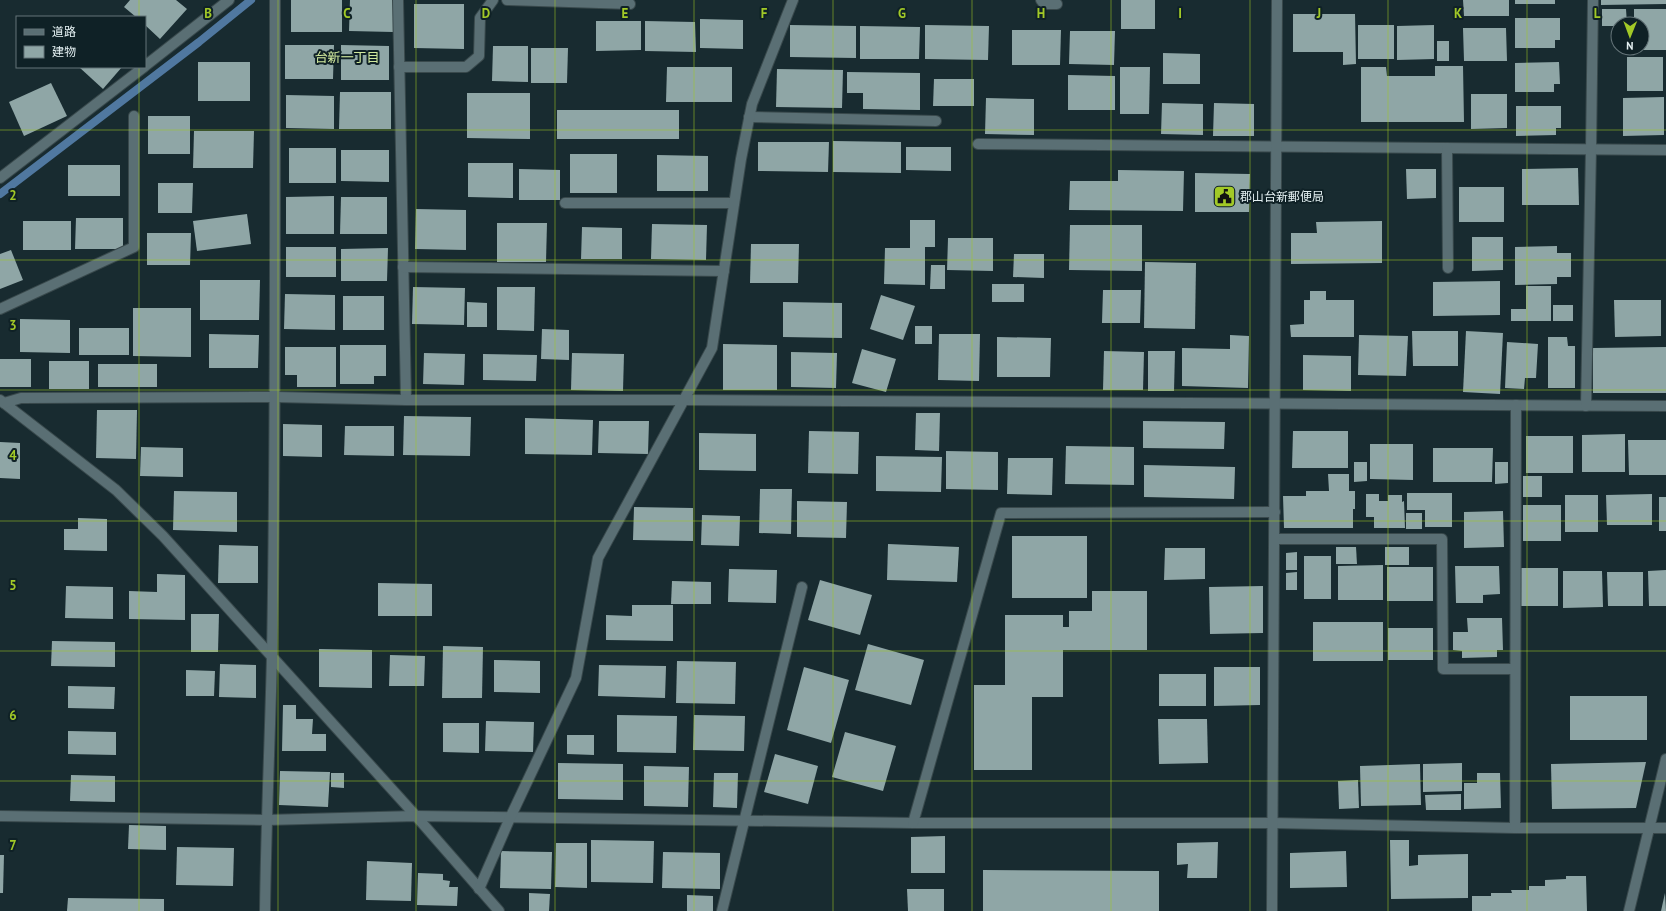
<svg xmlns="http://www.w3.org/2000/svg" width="1666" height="911" font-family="'PT Sans','Noto Sans JP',sans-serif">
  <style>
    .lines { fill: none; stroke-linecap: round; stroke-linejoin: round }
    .stream { stroke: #5078a0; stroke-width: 8 }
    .building { fill: #8fa6a6 }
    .minor-casing { stroke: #39494c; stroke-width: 12 }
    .minor { stroke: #5a6f74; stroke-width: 10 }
    .grid { fill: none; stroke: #a2c927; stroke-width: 1; stroke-opacity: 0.55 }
    .labels { text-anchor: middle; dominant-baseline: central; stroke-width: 4; stroke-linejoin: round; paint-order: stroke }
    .poi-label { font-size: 12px; fill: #e4f0f2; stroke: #0f2126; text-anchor: start }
    .neighbourhood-label { font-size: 13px; fill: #d0e89d; stroke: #0f2126 }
    .grid-label { font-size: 13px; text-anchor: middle; font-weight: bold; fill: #a2c927; stroke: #0f2126; stroke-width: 4; stroke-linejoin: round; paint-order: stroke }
  </style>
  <rect width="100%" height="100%" fill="#182b30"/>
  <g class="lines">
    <path class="stream" d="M0 194 199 42 251 0"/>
  </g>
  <g class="building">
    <path d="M130 0H176L187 9 160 39 145 25V17H136L124 7Z"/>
    <rect x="291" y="0" width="51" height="32"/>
    <path d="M350 0H393V32L349 31Z"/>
    <rect x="1121" y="0" width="34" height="29"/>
    <path d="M1463 0H1509V16H1464Z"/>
    <rect x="1515" y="0" width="40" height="4"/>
    <path d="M1601 0H1666V4L1601 5Z"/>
    <path d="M414 4H464V49L414 48Z"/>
    <path d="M1602 9H1626L1627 24H1618V26H1602Z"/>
    <path d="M1634 9H1666V50H1634V48H1642V24H1634Z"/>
    <path d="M1293 14H1355L1356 64 1343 65V52H1293Z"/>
    <path d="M1515 18H1560V40H1555V48H1515Z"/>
    <path d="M700 19 743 20V49L700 48Z"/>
    <path d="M596 21H641V50L596 51Z"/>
    <path d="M645 21 695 22 696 52 645 51Z"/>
    <path d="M790 25 856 26V58L790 57Z"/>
    <path d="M925 25 989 26 988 60 925 59Z"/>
    <rect x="1358" y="25" width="36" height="34"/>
    <path d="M1434 25V59L1397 60V26Z"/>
    <path d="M860 26 920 27 919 59H860Z"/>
    <path d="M1463 28H1506L1507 61H1464Z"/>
    <path d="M1012 30H1061L1060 65H1012Z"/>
    <path d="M1070 31H1115L1114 65 1069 64Z"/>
    <rect x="1437" y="41" width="12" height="20"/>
    <path d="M285 45H334L333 79H285Z"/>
    <path d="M341 45 389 46V80H341Z"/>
    <path d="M493 46H528V82L492 81Z"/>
    <path d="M531 48H568L567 83H531Z"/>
    <path d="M1163 53 1200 54V84H1163Z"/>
    <rect x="1627" y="57" width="36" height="34"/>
    <rect x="198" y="62" width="52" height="39"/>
    <path d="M1559 62 1560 84H1554V92H1515V63Z"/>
    <path d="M1435 66H1463L1464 122H1361V67H1386L1387 76H1435Z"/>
    <path d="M79 67H122L103 89Z"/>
    <path d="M667 67H732V102H666Z"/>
    <path d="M1120 67H1150L1149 114H1120Z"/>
    <path d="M777 69 843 70 842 108 776 107Z"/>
    <path d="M847 72 920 73V110L863 109V93H847Z"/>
    <path d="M1068 75 1115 76V110H1068Z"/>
    <path d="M934 79H974V106H933Z"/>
    <path d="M51 83 67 116 24 136 9 102Z"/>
    <path d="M340 92H391V129H339Z"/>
    <path d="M467 93H530V139L467 138Z"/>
    <path d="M1471 94H1507V128L1471 129Z"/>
    <path d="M286 95 334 96V129L286 128Z"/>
    <path d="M1664 97V135L1623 136V98Z"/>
    <path d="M986 98 1034 99V135L985 134Z"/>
    <path d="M1162 103 1203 104V135L1161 134Z"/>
    <path d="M1214 103 1254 104V136H1213Z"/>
    <path d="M1516 106H1561V128H1556V135L1516 136Z"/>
    <rect x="557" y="110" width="122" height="29"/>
    <rect x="148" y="116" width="42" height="38"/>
    <path d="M194 131H254L253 168H193Z"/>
    <path d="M833 141 901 142V173L833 172Z"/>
    <path d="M758 142H829L828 172 758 171Z"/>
    <path d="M906 147H951V171L906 170Z"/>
    <rect x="289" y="148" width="47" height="35"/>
    <path d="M341 150H389V182L341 181Z"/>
    <rect x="570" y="154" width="47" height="39"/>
    <path d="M657 155 708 156V191H657Z"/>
    <path d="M468 163H513V198L468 197Z"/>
    <rect x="68" y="165" width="52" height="31"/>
    <path d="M1578 168 1579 205H1522V169Z"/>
    <path d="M519 169 560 170V200H519Z"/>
    <path d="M1406 169H1436V198L1407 199Z"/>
    <path d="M1118 170 1184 171 1183 211 1069 210 1070 181H1118Z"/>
    <path d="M1195 173 1250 174 1249 212H1195Z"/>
    <path d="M158 183H193L192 213H158Z"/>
    <rect x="1459" y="187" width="45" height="35"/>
    <path d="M334 196V234H286V197Z"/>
    <path d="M341 197H387V234H340Z"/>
    <path d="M416 209 466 210V250L415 249Z"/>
    <path d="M247 214 251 244 197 251 193 221Z"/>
    <path d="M76 218H123V249H75Z"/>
    <path d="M910 220H935V247H925V285L884 284 885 248H910Z"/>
    <rect x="23" y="221" width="48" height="29"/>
    <path d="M1382 221V263L1291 264V233H1317L1316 222Z"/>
    <path d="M497 223H547L546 262H497Z"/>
    <path d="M652 224 707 225 706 260 651 259Z"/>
    <path d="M1070 225H1142V271L1069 270Z"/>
    <path d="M582 227 622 228V259H581Z"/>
    <path d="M147 233H191L190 265H147Z"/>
    <path d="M1472 237H1503V270L1472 271Z"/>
    <path d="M948 238H993V271L947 270Z"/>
    <path d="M751 244H799L798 283H750Z"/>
    <path d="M1557 246V253H1571V277H1557V284L1515 285V247Z"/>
    <rect x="286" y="247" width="50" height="30"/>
    <path d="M388 248 387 281H341V249Z"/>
    <path d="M11 250 23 280 0 289V254Z"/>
    <path d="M1014 254H1044V278L1013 277Z"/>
    <path d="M1145 262 1196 263 1195 329 1144 328Z"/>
    <path d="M931 265H945V289H930Z"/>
    <path d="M200 280H260L259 320H200Z"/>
    <path d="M1500 281V315L1433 316V282Z"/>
    <rect x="992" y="284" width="32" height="18"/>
    <path d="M1526 286H1551V321H1511V309H1526Z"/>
    <path d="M413 287 465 288 464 325 412 324Z"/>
    <path d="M497 287H535L534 331 497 330Z"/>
    <path d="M1103 290H1141L1140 323H1102Z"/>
    <path d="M1310 291H1326V300H1354V337H1291L1290 325 1304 324V300H1310Z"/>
    <path d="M285 294 335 295V330L284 329Z"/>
    <path d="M881 295 915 306 903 340 870 329Z"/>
    <rect x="343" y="296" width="41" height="34"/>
    <path d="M1614 300H1661V336L1615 337Z"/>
    <path d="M467 302 487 303V327H467Z"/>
    <path d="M783 302 842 303V338L783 337Z"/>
    <rect x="1553" y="305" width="20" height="16"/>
    <path d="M133 308H191V357L133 356Z"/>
    <path d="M20 319 70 320V353L20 352Z"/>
    <rect x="915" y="326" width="17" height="18"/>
    <rect x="79" y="328" width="50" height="27"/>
    <path d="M542 329 569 330V360L541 359Z"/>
    <path d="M1412 331H1458V366H1413Z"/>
    <path d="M1466 331 1503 333 1500 394 1463 392Z"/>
    <path d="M209 334 259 335 258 368H209Z"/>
    <path d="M939 334H980L979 381 938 380Z"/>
    <path d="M1230 335 1249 336 1248 388 1182 386V348L1230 349Z"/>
    <path d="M1359 335 1408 336 1406 376 1358 375Z"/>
    <path d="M997 337 1051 338 1050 377H997Z"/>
    <path d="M1548 337H1567L1568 346H1575V388H1548Z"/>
    <path d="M1507 342 1538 344 1536 378H1525L1524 389 1505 388Z"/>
    <path d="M723 344 777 345V390H723Z"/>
    <path d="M340 345H386V376H374V384H340Z"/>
    <path d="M285 347H336V387H297V375H285Z"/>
    <path d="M1666 347V393H1593V348Z"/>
    <path d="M862 349 896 359 886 392 852 383Z"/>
    <path d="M1104 351 1144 352 1143 390H1103Z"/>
    <path d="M1148 351H1175L1174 391H1148Z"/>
    <path d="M791 352 837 353 836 388 791 387Z"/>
    <path d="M424 353 465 354 464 385 423 384Z"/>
    <path d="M572 353 624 354 623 391 571 390Z"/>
    <path d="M483 354 537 355 536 381 483 380Z"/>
    <path d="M1303 355 1351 356V391L1303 390Z"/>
    <rect x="0" y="359" width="31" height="28"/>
    <rect x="49" y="361" width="40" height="28"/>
    <rect x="98" y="364" width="59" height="23"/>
    <path d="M97 410H137L136 459 96 458Z"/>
    <path d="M916 413H940L939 451 915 450Z"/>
    <path d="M404 416 471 417 470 456 403 455Z"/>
    <path d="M525 418 593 420 592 455 525 454Z"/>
    <path d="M599 421H649L648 454 598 453Z"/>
    <path d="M1143 421 1225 422 1224 449 1143 448Z"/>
    <path d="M283 424 322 425V457L283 456Z"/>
    <path d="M345 426H394V456L344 455Z"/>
    <path d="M809 431 859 432 858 474 808 473Z"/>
    <path d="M1293 431H1348V468H1292Z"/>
    <path d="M699 433 756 434V471L699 470Z"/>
    <path d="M1625 434V472H1582V435Z"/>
    <rect x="1526" y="436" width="47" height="37"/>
    <path d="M1628 440H1666V475H1629Z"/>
    <path d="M0 442 20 443V479L0 478Z"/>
    <path d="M1370 444H1413V480L1370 479Z"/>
    <path d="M1066 446 1134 447V485L1065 484Z"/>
    <path d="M141 447 183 448V477L140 476Z"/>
    <path d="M1433 448H1493L1492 482H1433Z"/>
    <path d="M946 451 998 452V490L946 489Z"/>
    <path d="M876 456 942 457 941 492 876 491Z"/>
    <path d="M1008 458H1053L1052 495 1007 494Z"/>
    <path d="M1354 462H1367V481L1354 482Z"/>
    <path d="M1495 462H1508V483L1495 484Z"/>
    <path d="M1144 465 1235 467 1234 499 1144 497Z"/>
    <path d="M1328 474H1349V491H1355V509H1353V528H1284L1283 496H1306V491H1329Z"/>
    <rect x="1523" y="476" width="19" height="21"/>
    <path d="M760 489H792L791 534 759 533Z"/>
    <path d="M174 491 237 492V532L173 530Z"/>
    <path d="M1407 493H1452V527H1425V510H1407Z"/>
    <path d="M1366 494H1379V501H1388V495H1402V502L1404 501 1405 528H1374V517H1366Z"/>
    <path d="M1652 494V525H1607L1606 495Z"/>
    <rect x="1565" y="495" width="33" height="37"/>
    <rect x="1659" y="497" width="7" height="34"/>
    <path d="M797 501 847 502 846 538 797 537Z"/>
    <rect x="1523" y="505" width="38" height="36"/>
    <path d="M634 507 693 508V541L633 540Z"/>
    <path d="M1503 511 1504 547 1464 548V512Z"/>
    <rect x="1406" y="513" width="16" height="16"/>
    <path d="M702 515 740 516 739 546 701 545Z"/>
    <path d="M78 518 107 519V551L64 550V529H78Z"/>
    <rect x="1012" y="536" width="75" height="62"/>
    <path d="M888 544 959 547 957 582 887 580Z"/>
    <path d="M219 545 258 546V583H218Z"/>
    <path d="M1336 547H1356L1357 564H1336Z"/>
    <rect x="1385" y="547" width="24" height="18"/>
    <path d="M1165 548H1205V579L1164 580Z"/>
    <path d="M1297 552V570H1286V553Z"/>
    <rect x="1304" y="556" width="27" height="43"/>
    <path d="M1383 565V600H1338V566Z"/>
    <path d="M1455 566H1499L1500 594 1483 595V603H1456Z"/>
    <rect x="1387" y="567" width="46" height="34"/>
    <path d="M1520 568H1558V606H1521Z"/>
    <path d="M729 569 777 570 776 603 728 602Z"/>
    <path d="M1666 570V606H1649L1648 571Z"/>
    <path d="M1563 571H1602L1603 607 1563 608Z"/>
    <path d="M1297 572V590H1286V573Z"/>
    <path d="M1607 572H1643V606H1608Z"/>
    <path d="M157 574 185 575V620L129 619V591L157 592Z"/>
    <path d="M820 580 872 595 860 635 808 620Z"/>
    <path d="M672 581 711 582V604H671Z"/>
    <path d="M378 583 432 584V616H378Z"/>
    <path d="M66 586 113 587V619L65 618Z"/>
    <path d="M1263 586V633L1210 634 1209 587Z"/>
    <path d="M1092 591H1147V650H1063V697H1032V770H974V685H1005V615H1063V627H1069V611H1092Z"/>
    <path d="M632 605H673V641L606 640V615L632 616Z"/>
    <path d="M191 614H219L218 652H191Z"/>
    <path d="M1467 618H1502L1503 650H1497V657L1462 658V651L1453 650V632H1468Z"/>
    <rect x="1313" y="622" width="70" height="39"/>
    <rect x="1388" y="628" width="45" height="32"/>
    <path d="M52 641 115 642V667L51 666Z"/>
    <path d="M868 644 924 660 911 705 855 690Z"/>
    <path d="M443 646 483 647 482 698H442Z"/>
    <path d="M319 649 372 650V688L319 687Z"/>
    <path d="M390 655 425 656 424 686H389Z"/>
    <path d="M494 660 540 661V693L494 692Z"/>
    <path d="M677 661 736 662 735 704 676 703Z"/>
    <path d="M220 664 256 665V698L219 697Z"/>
    <path d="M599 665 666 666 665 698 598 696Z"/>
    <path d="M804 667 849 680 831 743 787 730Z"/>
    <path d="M1214 667H1260V705L1214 706Z"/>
    <path d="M186 670 215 671 214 696H186Z"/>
    <rect x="1159" y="674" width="47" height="32"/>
    <path d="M68 686 115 687 114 709 68 708Z"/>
    <rect x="1570" y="696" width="77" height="44"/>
    <path d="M283 705H296V719H313L312 734H326V751H282Z"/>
    <path d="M617 715 677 716 676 753 617 752Z"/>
    <path d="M694 715 745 716 744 751 693 750Z"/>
    <path d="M1158 719H1207L1208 763 1159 764Z"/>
    <path d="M486 721 534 722 533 752 485 751Z"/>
    <path d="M443 723H479V753L443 752Z"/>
    <path d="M68 731 116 732V755L68 754Z"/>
    <path d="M845 732 896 746 883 791 832 777Z"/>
    <path d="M567 735H594V755L567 754Z"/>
    <path d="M775 754 818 766 808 804 764 792Z"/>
    <path d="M1646 762 1636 808 1552 809 1551 764Z"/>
    <path d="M558 763 623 764V800L558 799Z"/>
    <path d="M1462 763V791L1423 792V764Z"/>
    <path d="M1420 764 1421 805 1361 806 1360 766Z"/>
    <path d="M644 766 689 767 688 807 644 806Z"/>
    <path d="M280 771 330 772 328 807 279 805Z"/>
    <path d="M331 773H344V788L331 787Z"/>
    <path d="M714 773H738L737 808 713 807Z"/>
    <path d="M1477 773H1500L1501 808 1464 809V783H1477Z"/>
    <path d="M71 775 115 776V802L70 801Z"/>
    <path d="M1358 780 1359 808 1339 809 1338 781Z"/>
    <path d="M1461 794V810H1426L1425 795Z"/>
    <path d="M129 825 166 826V850L128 849Z"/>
    <path d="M945 836V873H911V837Z"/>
    <path d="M591 840 654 841 653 883 591 882Z"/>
    <path d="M1390 840H1409V866L1418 865V855L1468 854V898L1391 899Z"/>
    <path d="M1218 842 1217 878H1187L1188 864 1177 865V843Z"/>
    <path d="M556 843H587V888L555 887Z"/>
    <path d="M177 847 234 848 233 886 176 885Z"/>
    <path d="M501 851 552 852 551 889 500 888Z"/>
    <path d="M1346 851 1347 887 1290 888V853Z"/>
    <path d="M663 852 720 853V889L662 888Z"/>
    <path d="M0 855H4L3 893H0Z"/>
    <path d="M367 861 412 863 411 901 366 900Z"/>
    <path d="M983 870 1159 871V911H983Z"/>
    <path d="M418 873 443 874V880L450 881 449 887H458L457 906 417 905Z"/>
    <path d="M1566 876H1586L1587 911H1472V896H1491V893H1512L1511 890H1529V886H1545V880L1566 879Z"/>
    <path d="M907 889H944V911H908Z"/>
    <path d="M529 893 550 894 549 911H529Z"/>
    <path d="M1665 893 1666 911H1661Z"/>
    <path d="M687 895 713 896V911H687Z"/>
    <path d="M68 898 164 899V911H67Z"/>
  </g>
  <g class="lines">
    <defs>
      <g id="minor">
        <path d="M398 0 406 400"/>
        <path d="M507 0 630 4"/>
        <path d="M1041 0 1044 4H1057"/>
        <path d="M145 66 229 0"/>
        <path d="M399 67H466L479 56 480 18 493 0"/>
        <path d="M749 117 936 121"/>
        <path d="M978 144 1666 150"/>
        <path d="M1447 148 1448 268"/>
        <path d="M0 178 144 67"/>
        <path d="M565 203H734"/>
        <path d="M403 267 724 271"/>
        <path d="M0 309 134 247V116"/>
        <path d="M0 400 116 490 163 536 416 816 499 911"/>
        <path d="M4 403 21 398 275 397 406 400H684L1666 406"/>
        <path d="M1586 406 1591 149 1593 0"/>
        <path d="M1275 539H1442L1443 669H1515"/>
        <path d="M0 816 266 820 416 816 913 823H1273L1515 828H1666"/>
        <path d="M913 823 1001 513 1275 512"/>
        <path d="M1515 828 1516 405"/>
        <path d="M479 889 510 818 576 678 598 558 712 348 741 159 752 104 793 0"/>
        <path d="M265 911C266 825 270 740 272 655 276 437 275 218 275 0"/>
        <path d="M722 911 802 587"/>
        <path d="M1272 911 1277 0"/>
        <path d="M1629 911 1666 759"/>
      </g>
    </defs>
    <use href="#minor" class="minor-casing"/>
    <use href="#minor" class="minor"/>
  </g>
  <path class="grid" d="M139 0V17M278 0V911M416 0V911M555 0V911M694 0V911M833 0V911M972 0V911M1111 0V911M1250 0V911M1388 0V911M1527 0V911M139 67V911M0 130H1666M0 260H1666M0 390H1666M0 521H1666M0 651H1666M0 781H1666"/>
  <defs>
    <symbol id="civic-square" viewBox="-11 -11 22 22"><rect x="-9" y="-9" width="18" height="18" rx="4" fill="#a2c927" stroke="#0f2126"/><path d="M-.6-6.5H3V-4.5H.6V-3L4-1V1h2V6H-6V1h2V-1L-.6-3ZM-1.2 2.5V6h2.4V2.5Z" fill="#111"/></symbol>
  </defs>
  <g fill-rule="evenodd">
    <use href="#civic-square" x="1212" y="184" width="25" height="25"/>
  </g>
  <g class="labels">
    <g class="poi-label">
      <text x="1240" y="196">郡山台新郵便局</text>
    </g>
    <g class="neighbourhood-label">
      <text x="347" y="57">台新一丁目</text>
    </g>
  </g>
  <g class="grid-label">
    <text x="208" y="18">B</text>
    <text x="347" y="18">C</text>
    <text x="486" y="18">D</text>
    <text x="625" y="18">E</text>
    <text x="764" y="18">F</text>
    <text x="902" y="18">G</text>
    <text x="1041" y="18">H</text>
    <text x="1180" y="18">I</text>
    <text x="1319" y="18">J</text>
    <text x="1458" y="18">K</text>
    <text x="1597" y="18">L</text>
    <text x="13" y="200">2</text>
    <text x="13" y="330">3</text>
    <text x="13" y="460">4</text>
    <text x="13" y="590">5</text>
    <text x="13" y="720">6</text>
    <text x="13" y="850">7</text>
  </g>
  <rect x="16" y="16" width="130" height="52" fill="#0f2126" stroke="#647478"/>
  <rect x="24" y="29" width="20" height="6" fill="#5a6f74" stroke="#647478"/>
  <text x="52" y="36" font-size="12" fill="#e4f0f2">道路</text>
  <rect x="24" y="46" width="20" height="12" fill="#8fa6a6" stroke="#647478"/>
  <text x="52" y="56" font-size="12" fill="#e4f0f2">建物</text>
  <g transform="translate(1630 36) rotate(181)"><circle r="19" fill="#0f2126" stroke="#647478"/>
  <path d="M0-3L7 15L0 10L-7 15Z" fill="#a2c927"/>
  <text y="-6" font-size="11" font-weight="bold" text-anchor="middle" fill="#e4f0f2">N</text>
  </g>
</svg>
